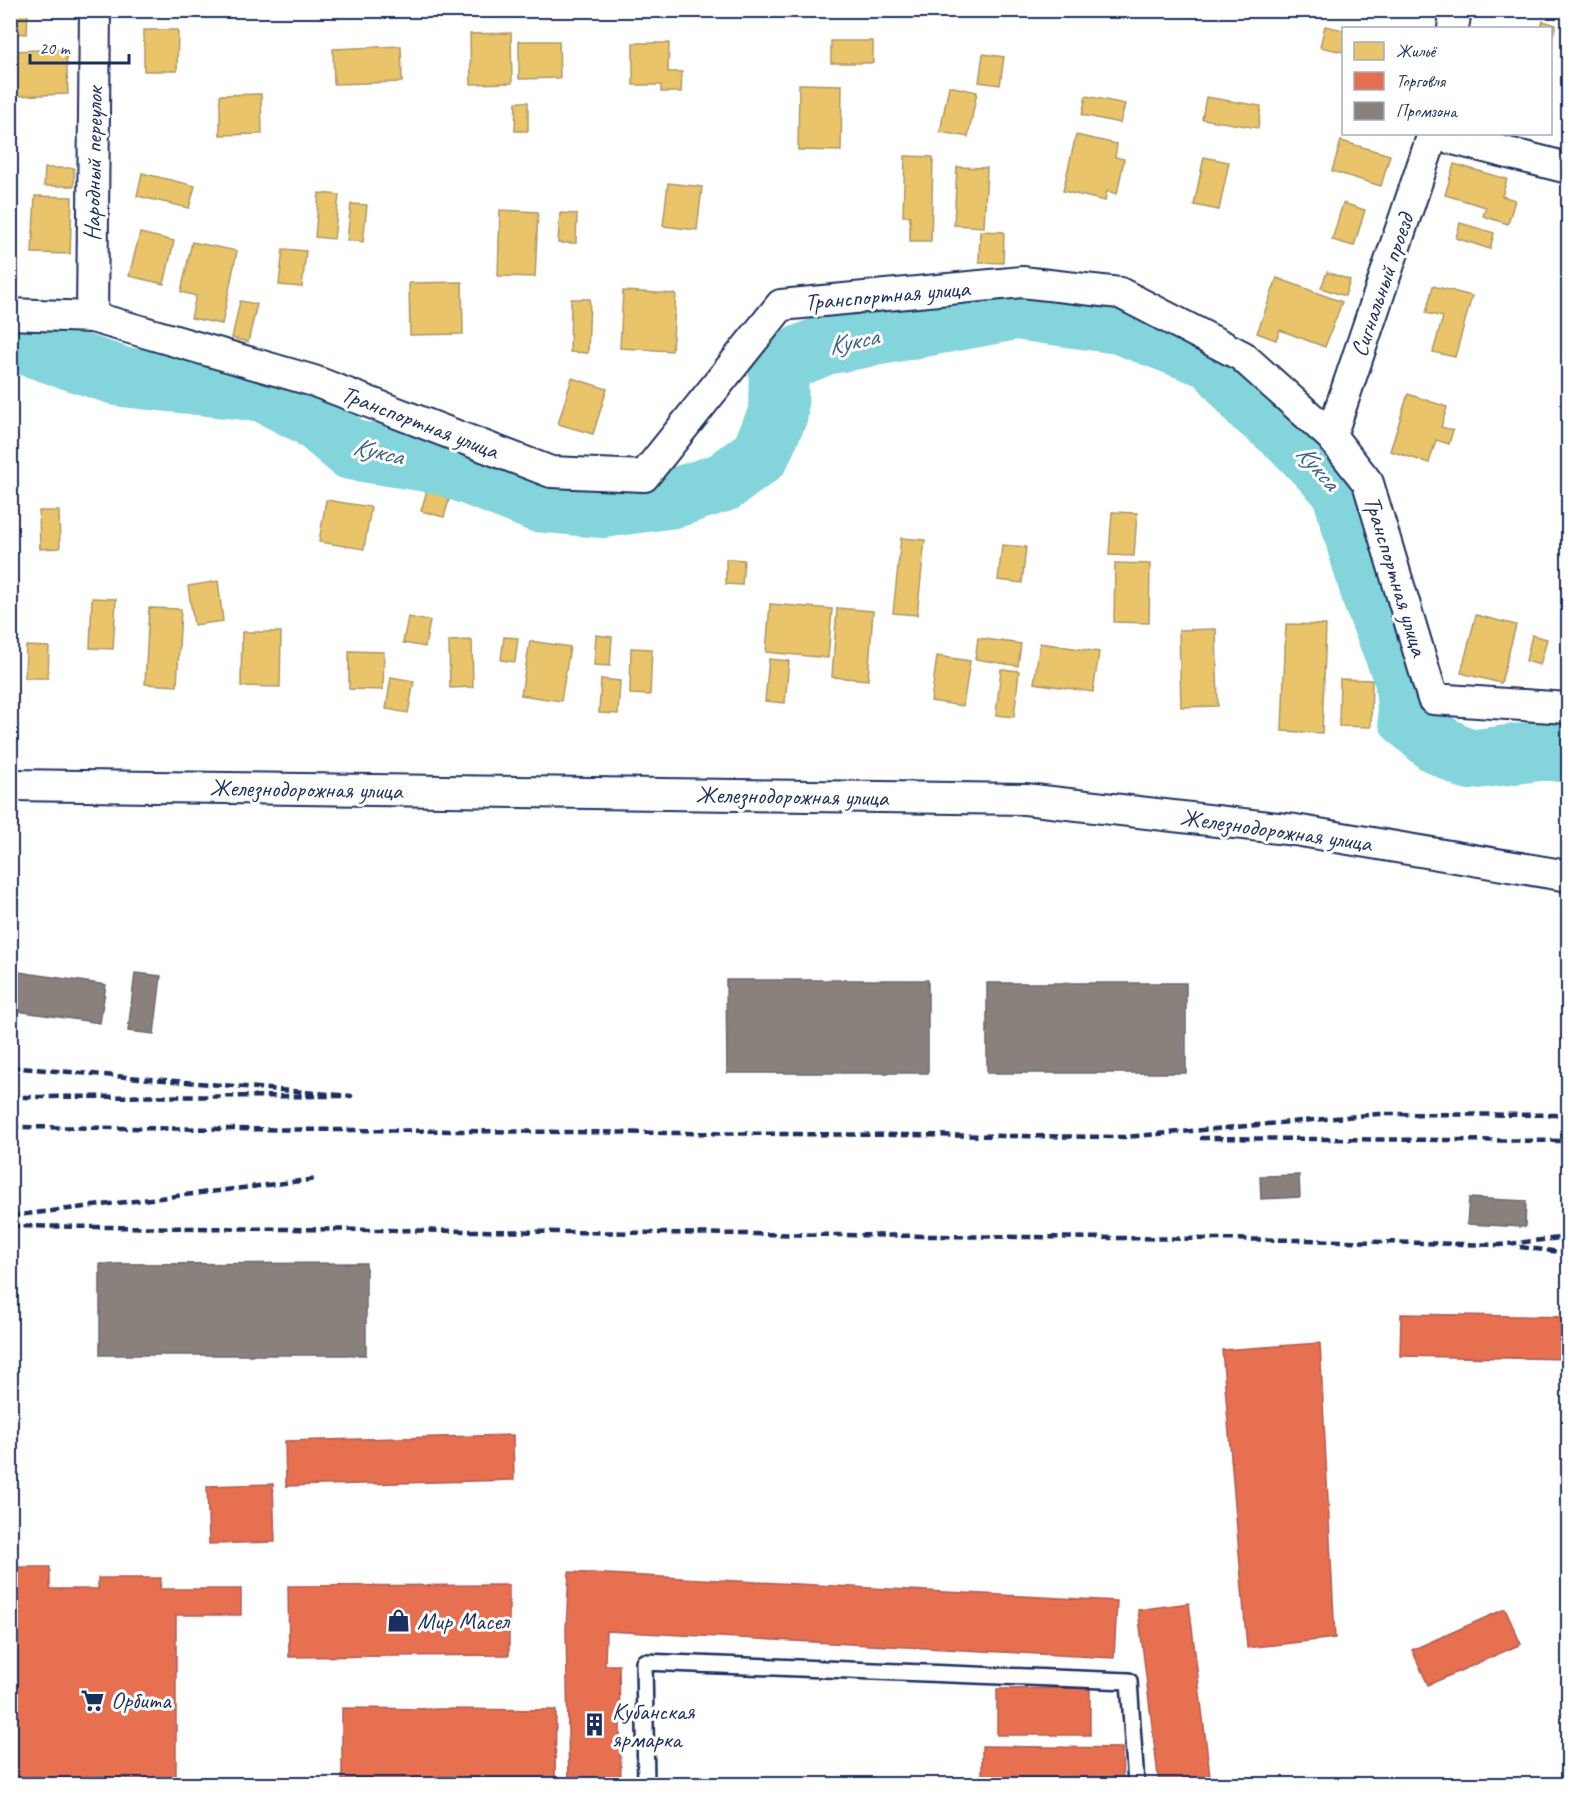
<svg xmlns="http://www.w3.org/2000/svg" width="1579" height="1795" font-family="Caveat,sans-serif">
  <style>
    .homes { fill: #e9c46a; stroke: #ab9766; stroke-width: 1.5 }
    .shops { fill: #e76f51; stroke: #aa5c55; stroke-width: 1.5 }
    .industry { fill: #8a817c; stroke: #696873; stroke-width: 1.5 }
    .lines { fill: none; stroke-linecap: round; stroke-linejoin: round }
    .river { stroke: #83d4db; stroke-width: 60 }
    .service-casing { stroke: #1b2f5e; stroke-width: 20 }
    .minor-casing { stroke: #1b2f5e; stroke-width: 34 }
    .service { stroke: #fff; stroke-width: 15 }
    .minor { stroke: #fff; stroke-width: 30 }
    .rail { stroke: #1b2f5e; stroke-width: 4.5; stroke-dasharray: 9 4.5; stroke-linecap: butt }
    .labels { text-anchor: middle; dominant-baseline: central; stroke-width: 6; stroke-linejoin: round; paint-order: stroke }
    .street-label { font-size: 24px; fill: #1b2f5e; stroke: #fff }
    .poi-label { font-size: 24px; fill: #1b2f5e; stroke: #fff; text-anchor: start }
    .water-label { font-size: 26px; font-style: italic; fill: #3a6184; stroke: #fff }
  </style>
  <rect width="100%" height="100%" fill="#fff"/>
  <filter id="ink" filterUnits="userSpaceOnUse"><feTurbulence type="fractalNoise" baseFrequency=".0167" numOctaves="2"/><feDisplacementMap in="SourceGraphic" scale="12" xChannelSelector="R" yChannelSelector="G"/><feConvolveMatrix kernelMatrix="1 2 1 2 8 2 1 2 1" color-interpolation-filters="sRGB"/></filter>
  <g filter="url(#ink)">
    <g class="homes">
      <path d="M10 10H28L27 34 10 33Z"/>
      <path d="M1543 21 1556 25 1550 43V28H1541Z"/>
      <path d="M1325 26 1344 30V52L1320 47Z"/>
      <path d="M144 30H178L177 71H144Z"/>
      <path d="M511 33 512 83 471 84 470 34Z"/>
      <path d="M519 41H559L560 78 519 79Z"/>
      <rect x="831" y="41" width="42" height="22"/>
      <path d="M633 43H669L668 72H682L681 92H661V85H633Z"/>
      <path d="M401 46 402 82 334 84 333 49Z"/>
      <path d="M66 49 68 94 15 96 13 51Z"/>
      <path d="M983 54 1004 57 1000 85 979 82Z"/>
      <path d="M799 84 842 85 841 151 798 150Z"/>
      <path d="M949 86 977 92 968 137 940 132Z"/>
      <path d="M261 94 262 134 220 135V95Z"/>
      <path d="M1086 96 1125 104 1120 123 1082 115Z"/>
      <path d="M1206 97 1261 106 1258 128 1202 119Z"/>
      <path d="M516 102H528V131H515Z"/>
      <path d="M1076 135 1117 144 1115 157 1124 159 1117 194 1107 191 1105 201 1063 191Z"/>
      <path d="M1341 141 1390 155 1381 186 1332 171Z"/>
      <path d="M905 156 933 157 931 241H910V216H903Z"/>
      <path d="M1204 157 1229 162 1219 210 1194 205Z"/>
      <path d="M1454 164 1507 179 1502 196 1515 200 1508 224 1483 216 1486 207 1445 195Z"/>
      <path d="M957 167 987 168 984 227 954 225Z"/>
      <path d="M45 168H74V186H44Z"/>
      <path d="M142 173 195 186 189 208 137 196Z"/>
      <path d="M668 183 702 187 697 230 663 226Z"/>
      <path d="M319 193 339 195 334 239 315 237Z"/>
      <path d="M35 196 72 197 70 254 32 253Z"/>
      <path d="M1343 203 1365 210 1354 246 1332 240Z"/>
      <path d="M351 204 367 205 363 242 347 240Z"/>
      <path d="M500 210 538 212 535 277 498 276Z"/>
      <path d="M560 213 577 214 576 243H558Z"/>
      <path d="M1460 223 1494 233 1490 249 1456 238Z"/>
      <path d="M980 231 1004 232 1003 263 979 262Z"/>
      <path d="M140 233 174 241 164 284 129 276Z"/>
      <path d="M192 242 237 251 222 324 191 318 196 296 181 292Z"/>
      <path d="M283 249 306 251 302 287 279 285Z"/>
      <path d="M1327 272 1350 280 1345 296 1321 288Z"/>
      <path d="M1277 278 1342 302 1325 347 1280 330 1276 340 1257 333Z"/>
      <path d="M462 282 463 334 410 335 409 283Z"/>
      <path d="M1433 286 1472 296 1455 357 1433 352 1443 317 1426 313Z"/>
      <path d="M623 291 676 294 672 351 620 348Z"/>
      <path d="M571 299H590L588 353 570 352Z"/>
      <path d="M240 301 257 304 248 342 232 338Z"/>
      <path d="M572 378 607 389 593 434 558 424Z"/>
      <path d="M1408 394 1447 407 1441 427 1453 430 1449 444 1436 440 1429 463 1390 451Z"/>
      <path d="M429 483 452 490 444 517 421 511Z"/>
      <path d="M326 500 371 507 364 549 319 542Z"/>
      <path d="M39 511H59L60 548 40 549Z"/>
      <path d="M1112 512 1137 513 1134 556 1109 555Z"/>
      <path d="M901 538 925 540 917 615 893 613Z"/>
      <path d="M1002 545 1026 547 1022 583 998 580Z"/>
      <path d="M726 559 744 560 742 585 726 584Z"/>
      <path d="M1115 563 1150 564 1149 623 1114 622Z"/>
      <path d="M218 581 223 621 194 625 188 586Z"/>
      <path d="M92 598 116 599 113 649 90 648Z"/>
      <path d="M770 604 832 609 828 658 766 652Z"/>
      <path d="M149 608 181 609 177 686 145 684Z"/>
      <path d="M837 608 873 611 868 680 832 677Z"/>
      <path d="M1476 615 1516 625 1501 683 1461 673Z"/>
      <path d="M408 617 430 621 425 647 403 643Z"/>
      <path d="M1286 624 1326 625 1322 733 1282 731Z"/>
      <path d="M1216 629 1218 706 1181 707 1179 630Z"/>
      <path d="M242 632H281L280 687 241 686Z"/>
      <path d="M596 635 612 637 610 666 594 665Z"/>
      <path d="M1532 635 1547 639 1540 665 1526 661Z"/>
      <path d="M504 637 518 638 515 662 501 660Z"/>
      <path d="M978 638 1021 644 1018 666 975 659Z"/>
      <path d="M472 640 473 687 450 688 449 641Z"/>
      <path d="M530 641 570 647 561 701 521 695Z"/>
      <path d="M1040 643 1099 652 1093 692 1034 683Z"/>
      <path d="M26 646 49 647 48 678H25Z"/>
      <path d="M631 648 652 649 650 695 630 694Z"/>
      <path d="M349 651 384 652 383 690 349 689Z"/>
      <path d="M937 656 970 661 963 706 931 701Z"/>
      <path d="M769 659 789 661 785 703 765 701Z"/>
      <path d="M1001 669 1019 671 1014 717 996 715Z"/>
      <path d="M391 677 414 681 408 713 386 709Z"/>
      <path d="M601 679 620 681 618 714 599 713Z"/>
      <path d="M1340 679 1372 680 1371 727 1339 726Z"/>
    </g>
    <g class="shops">
      <path d="M1401 1314 1568 1317V1359L1400 1356Z"/>
      <path d="M1320 1343 1335 1638 1247 1648 1222 1350Z"/>
      <path d="M513 1435 514 1480 286 1486 285 1441Z"/>
      <path d="M273 1484 275 1542 209 1544 207 1486Z"/>
      <path d="M10 1567H50V1589H98V1578H161L160 1589H241V1615H176V1784H10Z"/>
      <path d="M569 1572 1117 1601 1114 1658 606 1631 605 1665H619L621 1784H569L566 1629Z"/>
      <path d="M509 1585V1655L289 1657 288 1586Z"/>
      <path d="M1189 1603 1211 1784H1159L1138 1610Z"/>
      <path d="M1505 1609 1521 1644 1428 1685 1412 1650Z"/>
      <path d="M1090 1688V1735H997V1689Z"/>
      <path d="M342 1708 556 1710 555 1784H342Z"/>
      <path d="M982 1746 1122 1748 1123 1783 982 1784Z"/>
    </g>
    <g class="industry">
      <path d="M12 971 106 985 100 1023 10 1010Z"/>
      <path d="M135 973 161 976 154 1034 128 1031Z"/>
      <path d="M726 980H928V1073H727Z"/>
      <rect x="987" y="983" width="199" height="90"/>
      <path d="M1299 1175 1300 1197 1261 1199 1260 1176Z"/>
      <path d="M1469 1198 1526 1201 1525 1227 1467 1224Z"/>
      <path d="M366 1263V1355H100V1264Z"/>
    </g>
    <g class="lines">
      <path class="river" d="M10 340 122 377 263 392 312 417 351 450 441 464 537 502 603 508 674 498 724 482 760 455 778 414 779 364 825 345 1016 310 1119 324 1214 360 1252 405 1290 436 1341 489 1372 597 1404 678 1408 718 1436 743 1469 760 1547 750 1568 753"/>
      <defs>
        <path id="service" d="M646 1784 644 1662 1129 1681 1136 1784"/>
        <g id="minor">
          <path d="M1453 28 1456 10"/>
          <path d="M1433 134 1568 168"/>
          <path d="M10 314 92 317 314 381 551 472 644 476 781 305 1022 282 1120 293 1242 356 1331 436 1368 483 1433 699 1568 708"/>
          <path d="M92 317 95 10"/>
          <path d="M1331 436 1433 134"/>
          <path d="M10 785 1025 799 1295 830 1568 876"/>
        </g>
      </defs>
      <use href="#service" class="service-casing"/>
      <use href="#minor" class="minor-casing"/>
      <use href="#service" class="service"/>
      <use href="#minor" class="minor"/>
      <g class="rail">
        <path d="M10 1067 351 1096 10 1097"/>
        <path d="M10 1127 1125 1137 1379 1114 1568 1115"/>
        <path d="M1200 1138 1568 1141"/>
        <path d="M10 1216 317 1179"/>
        <path d="M10 1226 1303 1240 1499 1245 1568 1237"/>
        <path d="M1520 1247 1568 1253"/>
      </g>
    </g>
  </g>
  <defs>
    <symbol id="shop-bare" viewBox="-9 -9 18 18"><path d="M-5-2.5h2.3a2.7 3.5 0 0 1 5.4 0H5L5.5 6h-11ZM-1.5-2.5h3a1.5 2.3 0 0 0-3 0Z" fill="#1b2f5e" stroke="#fff" stroke-width="2.5" paint-order="stroke"/></symbol>
    <symbol id="supermarket-bare" viewBox="-9 -9 18 18"><path d="M-6-5.5h2.5l.6 2H6L4.5 2H-2.5L-4.4-4H-6ZM-1.5 3.2a1.3 1.3 0 1 0 .1 0ZM3 3.2a1.3 1.3 0 1 0 .1 0Z" fill="#1b2f5e" stroke="#fff" stroke-width="2.5" paint-order="stroke"/></symbol>
    <symbol id="building-bare" viewBox="-9 -9 18 18"><path d="M-4-6H4V6H1V3H-1V6H-4ZM-2.5-4.3h1.7v1.8h-1.7ZM.8-4.3h1.7v1.8H.8ZM-2.5-1h1.7V.8h-1.7ZM.8-1h1.7V.8H.8Z" fill="#1b2f5e" stroke="#fff" stroke-width="2.5" paint-order="stroke"/></symbol>
  </defs>
  <g fill-rule="evenodd">
    <use href="#shop-bare" x="382" y="1604" width="33" height="33"/>
    <use href="#supermarket-bare" x="76" y="1684" width="33" height="33"/>
    <use href="#building-bare" x="578" y="1708" width="33" height="33"/>
  </g>
  <g class="labels">
    <g class="street-label">
      <text transform="translate(93 164) rotate(-89)">Народный переулок</text>
      <text transform="translate(1382 285) rotate(-71)">Сигнальный проезд</text>
      <text transform="translate(887 295) rotate(-5)">Транспортная улица</text>
      <text transform="translate(420 422) rotate(21)">Транспортная улица</text>
      <text transform="translate(1396 576) rotate(73)">Транспортная улица</text>
      <text transform="translate(306 789) rotate(1)">Железнодорожная улица</text>
      <text transform="translate(792 796) rotate(1)">Железнодорожная улица</text>
      <text transform="translate(1276 830) rotate(8)">Железнодорожная улица</text>
    </g>
    <g class="poi-label">
      <text x="417" y="1621">Мир Масел</text>
      <text x="111" y="1700">Орбита</text>
      <text x="612" y="1711">Кубанская<tspan x="612" dy="28">ярмарка</tspan></text>
    </g>
    <g class="water-label">
      <text transform="translate(853 341) rotate(-12)">Кукса</text>
      <text transform="translate(378 451) rotate(13)">Кукса</text>
      <text transform="translate(1318 467) rotate(49)">Кукса</text>
    </g>
  </g>
  <rect width="1579" height="1795" fill="none" stroke="#fff" stroke-width="36"/>
  <rect x="18" y="18" width="1543" height="1759" fill="none" stroke="#1b2f5e" stroke-width="2" filter="url(#ink)"/>
  <rect x="1342" y="27" width="210" height="108" fill="#ffffff" stroke="#a4acbf" stroke-width="1.5"/>
  <rect x="1354" y="42" width="30" height="18" fill="#e9c46a" stroke="#a4acbf" stroke-width="1.5"/>
  <text x="1396" y="57" font-size="18" fill="#1b2f5e">Жильё</text>
  <rect x="1354" y="72" width="30" height="18" fill="#e76f51" stroke="#a4acbf" stroke-width="1.5"/>
  <text x="1396" y="87" font-size="18" fill="#1b2f5e">Торговля</text>
  <rect x="1354" y="102" width="30" height="18" fill="#8a817c" stroke="#a4acbf" stroke-width="1.5"/>
  <text x="1396" y="117" font-size="18" fill="#1b2f5e">Промзона</text>
  <path d="M30 54v9h99v-9" fill="none" stroke="#1b2f5e" stroke-width="3"/>
  <text x="39" y="54" font-size="18" fill="#1b2f5e" stroke="#ffffff" stroke-width="4.5" paint-order="stroke">20 m</text>
</svg>
